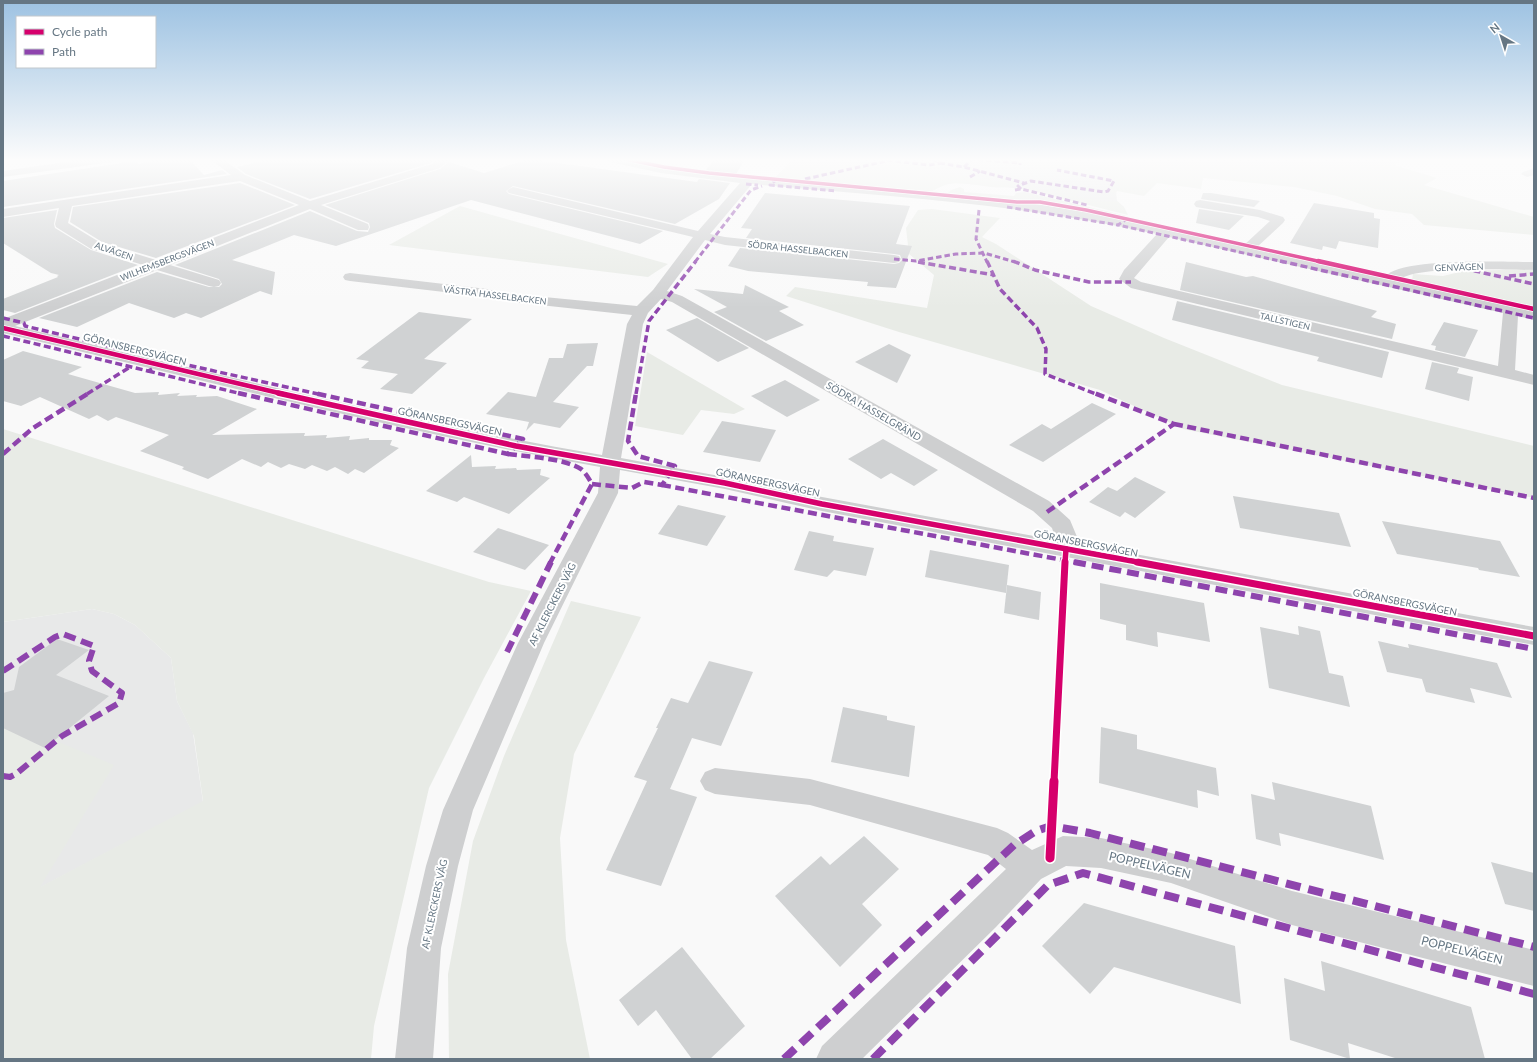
<svg xmlns="http://www.w3.org/2000/svg" width="1537" height="1062" font-family="Lato,sans-serif">
  <style>
    .built { fill: #e8e9e9 }
    .green { fill: #e8ebe6 }
    .building { fill: #d0d2d3 }
    .lines { fill: none; stroke-linecap: round; stroke-linejoin: round }
    .minor { fill: #cecfd0; fill-rule: evenodd }
    .quiet-far4 { stroke: #8e44ad; stroke-width: 3; stroke-dasharray: 5.5 3; stroke-linecap: butt }
    .quiet-far3 { stroke: #8e44ad; stroke-width: 3.5; stroke-dasharray: 7 3.5; stroke-linecap: butt }
    .quiet-far2 { stroke: #8e44ad; stroke-width: 4.5; stroke-dasharray: 9 4.5; stroke-linecap: butt }
    .quiet-far1 { stroke: #8e44ad; stroke-width: 6; stroke-dasharray: 12 6; stroke-linecap: butt }
    .quiet { stroke: #8e44ad; stroke-width: 8; stroke-dasharray: 15 8; stroke-linecap: butt }
    .cycleway-far4-casing { stroke: #fff; stroke-width: 5 }
    .cycleway-far3-casing { stroke: #fff; stroke-width: 6 }
    .cycleway-far2-casing { stroke: #fff; stroke-width: 8 }
    .cycleway-far1-casing { stroke: #fff; stroke-width: 10 }
    .cycleway-casing { stroke: #fff; stroke-width: 12 }
    .cycleway-far4 { stroke: #d6006c; stroke-width: 3.5 }
    .cycleway-far3 { stroke: #d6006c; stroke-width: 4.5 }
    .cycleway-far2 { stroke: #d6006c; stroke-width: 5.5 }
    .cycleway-far1 { stroke: #d6006c; stroke-width: 7 }
    .cycleway { stroke: #d6006c; stroke-width: 9 }
    .labels { text-anchor: middle; dominant-baseline: central; stroke-width: 4; stroke-linejoin: round; paint-order: stroke }
    .far-street-label { font-size: 9px; fill: #657683; stroke: #fff }
    .street-label { font-size: 10px; fill: #657683; stroke: #fff }
    .near-street-label { font-size: 12px; fill: #657683; stroke: #fff }
  </style>
  <rect width="100%" height="100%" fill="#f9f9f9"/>
  <g class="built">
    <path d="M793 159H1086L1132 169 1116 191 1117 201 1124 207V213L1025 189 956 183 946 184 932 191 775 178Z"/>
    <path d="M92 609 114 614 135 625 171 658 177 701 193 733 203 802 39 888 3 878V622Z"/>
  </g>
  <g class="green">
    <path d="M793 159H874L928 165 924 173 926 174 954 175 1004 182 1010 181 1015 184C991 196 962 172 932 191L775 178Z"/>
    <path d="M982 159H1406L1394 165 1437 178 1424 185 1534 217V235L1424 225 1412 214 1375 209 1337 196 1294 187 1203 178 1201 189 1157 183 1144 196 1117 191 1116 193 1110 192 1115 180 1106 177 1021 164 1014 161Z"/>
    <path d="M1026 183 1036 184 1033 188 1054 192 1058 186 1080 190 1076 196 1102 201H1117L1124 207 1128 215 1025 189 1023 186Z"/>
    <path d="M960 187 964 189V192L1014 196 1016 193 1025 192 1127 216 1128 218 1086 209 1043 202 948 193 951 190Z"/>
    <path d="M460 206 668 264 648 277 389 245Z"/>
    <path d="M932 209 1000 218 982 237 996 244 1091 306 1164 338 1282 385 1534 446V498L1183 429 1100 390 899 332 786 296 795 287 927 308 934 275 909 254 906 228 918 210Z"/>
    <path d="M1534 269V307L1412 280 1413 274 1443 276 1464 271Z"/>
    <path d="M647 352 745 409 734 414 701 410 683 435 635 426Z"/>
    <path d="M3 429 489 582 531 591 484 678 429 788 374 1026 371 1059H3V729L25 723 28 740 45 748 54 740 114 765 40 887 203 801 194 736 177 701 171 658 135 625 114 614 92 609 3 622Z"/>
    <path d="M571 601 641 617 574 754 560 838 566 940 590 1059H449L448 974 473 841 504 756Z"/>
  </g>
  <g class="building">
    <path d="M160 159H189L204 175 222 170 227 174 3 207V181L135 161 139 164Z"/>
    <path d="M271 159H435V160L431 163 310 199 246 174 237 167Z"/>
    <path d="M529 159 697 182 699 179 730 183 719 199 675 224 513 186 506 191 509 194 663 231 640 244 471 200 336 246 294 235 232 260 275 272 272 295 260 291 201 318 186 313 174 318 129 303 77 327 39 318 157 272 209 287H219L222 284 219 279 175 265 310 211 357 231 368 232 370 227 369 223 325 205 440 169 449 162 484 173Z"/>
    <path d="M714 159H715L744 161 736 174 706 170Z"/>
    <path d="M240 183 295 205 156 258 102 242 70 222 73 207Z"/>
    <path d="M765 193 910 206 896 244 912 246 896 288 867 286 868 282 748 271 728 266 740 248 894 264 899 263 902 260 900 255 894 254 746 238 752 229 741 228Z"/>
    <path d="M1203 193H1211L1260 201 1254 207 1201 199Z"/>
    <path d="M1314 203 1374 213V218L1380 219 1378 248 1339 241 1336 249 1323 246 1322 250 1290 243Z"/>
    <path d="M1199 209 1244 216 1229 230 1196 223Z"/>
    <path d="M57 210 54 224 55 228 91 250 138 265 15 313 3 310V299L58 277 57 276 59 275 51 273 3 243V218Z"/>
    <path d="M1186 262 1246 277 1253 276 1377 311 1371 317 1396 324 1392 339 1180 290Z"/>
    <path d="M745 285 789 307 779 311 804 325 766 341 714 312 727 307 694 289 743 294Z"/>
    <path d="M1177 301 1389 352 1382 378 1317 361 1319 357 1172 320Z"/>
    <path d="M419 312 472 319 424 359 447 363 412 394 380 389 398 374 361 368 369 361 356 359Z"/>
    <path d="M697 318 749 348 718 362 666 330Z"/>
    <path d="M1444 322 1478 330 1465 357 1435 350 1436 346 1431 345Z"/>
    <path d="M598 343 593 366H587L553 402 579 407 560 428 534 423 526 431 529 422 486 414 508 392 536 397 549 358H563L567 344Z"/>
    <path d="M889 344 911 355 897 383 855 362Z"/>
    <path d="M23 351 82 367 68 374 135 393 159 392 158 395 180 393 177 396 197 395 196 397 217 396 257 409 212 435 305 433 304 436 327 435 326 438 350 436 349 440 369 438V440H392L390 445 399 448 364 473 355 469 348 474 335 467 327 471 312 465 305 469 289 464 281 468 268 462 261 467 242 459 208 479 182 469 184 467 140 451 169 435 116 417 108 421 97 415 89 419 40 397 21 406 3 401V360Z"/>
    <path d="M1432 362 1459 368 1457 373 1473 377 1469 401 1425 389Z"/>
    <path d="M785 380 820 400 787 417 751 396Z"/>
    <path d="M1092 403 1116 414 1043 462 1009 445 1042 424 1051 429Z"/>
    <path d="M722 421 776 430 760 462 703 452Z"/>
    <path d="M883 439 938 470 914 486 891 473 881 479 848 459Z"/>
    <path d="M471 455 472 467 496 466 495 469 516 468 517 470 541 469 540 475 550 478 509 514 464 497 457 502 426 491Z"/>
    <path d="M1135 477 1166 492 1135 518 1125 512 1120 517 1089 502 1108 487 1117 491Z"/>
    <path d="M1233 496 1339 513 1351 547 1240 528Z"/>
    <path d="M678 505 726 516 707 546 658 534Z"/>
    <path d="M1382 521 1500 541 1520 577 1479 570 1478 568 1397 554Z"/>
    <path d="M498 528 549 545 525 570 473 552Z"/>
    <path d="M809 531 834 536 833 541 874 548 866 576 834 570 827 577 794 570Z"/>
    <path d="M930 550 1009 565 1006 593 925 577Z"/>
    <path d="M1100 583 1204 603 1210 642 1157 632 1158 647 1126 640V625L1100 619Z"/>
    <path d="M1007 585 1041 592 1039 620 1004 613Z"/>
    <path d="M1298 626 1320 631 1329 673 1343 676 1350 707 1269 688 1260 627 1299 635Z"/>
    <path d="M57 639 89 650 56 675 109 696 45 748 3 728V693L14 690 19 667Z"/>
    <path d="M1378 641 1409 648 1408 644 1497 663 1512 698 1470 688 1475 703 1426 692 1422 679 1387 672Z"/>
    <path d="M709 661 753 672 721 746 692 738 670 789 697 797 661 886 606 870 647 781 634 777 658 728H656L671 698 688 703Z"/>
    <path d="M843 707 887 716V720L915 726 909 777 831 762Z"/>
    <path d="M1101 727 1137 735V749L1216 768 1219 796 1197 790 1198 808 1099 783Z"/>
    <path d="M1272 782 1371 806 1384 860 1279 833 1281 846 1256 839 1251 794 1275 800Z"/>
    <path d="M864 836 899 869 862 904 882 925 840 967 775 896 821 856 830 865Z"/>
    <path d="M1491 862 1534 873V911L1505 904Z"/>
    <path d="M1084 903 1235 946 1241 1004 1114 967 1090 994 1042 946Z"/>
    <path d="M682 947 745 1026 710 1059H692L656 1010 638 1026 619 1000Z"/>
    <path d="M1321 961 1471 1007 1485 1059H1398L1348 1043 1350 1059 1290 1040 1284 978 1325 991Z"/>
  </g>
  <g class="lines">
    <g class="minor">
      <path d="M86 159H117L112 162 3 177V171Z"/>
      <path d="M210 159H223L245 175 310 201 432 164 437 160 436 159H447L448 161 440 168 321 205 368 224 369 227 368 230H358L310 209 170 265 219 280 221 283 219 286 214 287 209 286 157 270 15 326C210 372 404 421 602 455L627 324 632 315 504 301 487 297 350 281 345 280 343 277 345 274 350 273 487 289 504 293 637 306 653 290 693 237 509 193 507 191 509 189 513 187 698 231 740 183 661 173 610 162 605 159H626L661 166 713 173 926 192 1035 204 1107 215 1243 246 1270 221 1258 217 1196 207 1194 204 1196 201 1200 200 1260 210 1283 217 1285 220 1283 223 1256 248 1385 277C1398 257 1508 262 1534 262V270C1508 270 1416 265 1399 280L1534 310V320L1518 316 1515 370 1534 375V385L1131 288 1119 279 1124 270 1157 234C1024 204 888 196 752 184L710 234 725 237 894 255 899 256 901 259 899 262 894 263 725 245 705 240 667 291 682 296 1049 501 1070 520 1080 544 1534 627V645L822 511 725 489 620 470 618 493 544 643 473 810 458 866 441 948 433 1059H395L407 948 426 866 443 810 518 643 598 493 600 467C399 431 201 380 3 333V319L143 265 91 249 56 227 55 224 59 208 3 217V209L231 175ZM240 181 299 205 156 260 101 243 68 223 72 206ZM1169 237 1503 313 1498 366 1141 282 1134 278ZM661 299 672 302 1033 511 1052 528 1056 540 822 497 725 477 621 458 643 324 648 313Z"/>
      <path d="M1534 168V175L1527 177 1521 174 1523 172Z"/>
      <path d="M715 768 810 779 997 828 1008 833 1032 850 1063 836 1101 838 1171 853 1292 891 1534 950V986L1292 925 1171 883 1101 868 1066 866 1041 879 996 927 862 1059H816L822 1046 1006 869 988 855 810 805 715 794 705 790 700 781 705 772Z"/>
    </g>
    <g class="quiet-far4">
      <path d="M932 159 940 163 964 167 1024 183"/>
      <path d="M887 160 929 165 940 163"/>
      <path d="M964 167 972 159 1020 163V165"/>
      <path d="M970 177 980 171"/>
      <path d="M777 179 770 185 836 191"/>
      <path d="M805 179 891 160"/>
      <path d="M746 184 758 185"/>
      <path d="M1021 189 1018 186 1031 181 1104 192 1108 191 1114 181 1057 170"/>
      <path d="M1015 190 1021 189 1087 205"/>
      <path d="M1007 207 1118 225"/>
      <path d="M979 210 976 239 987 262"/>
      <path d="M1128 218 1118 225 1284 262"/>
      <path d="M894 259 916 261 956 254 984 253 1015 262"/>
      <path d="M695 262 751 190 762 186"/>
    </g>
    <g class="quiet-far3">
      <path d="M987 261 1000 289 1037 328 1046 349 1045 374 1096 394"/>
      <path d="M1013 261 1035 270 1089 282H1131"/>
      <path d="M1280 261 1534 318"/>
      <path d="M918 262 994 275"/>
      <path d="M1464 266 1475 271 1534 284"/>
      <path d="M1509 276 1534 274"/>
      <path d="M3 318 24 323 25 326 162 359"/>
      <path d="M3 336 148 371 152 369"/>
      <path d="M169 361 318 394"/>
      <path d="M148 371 242 394"/>
      <path d="M87 394 130 367"/>
      <path d="M636 394 649 321 696 261"/>
    </g>
    <g class="quiet-far2">
      <path d="M238 393 508 454 523 439 314 393"/>
      <path d="M1174 424 1534 498"/>
      <path d="M3 454 33 428 89 393"/>
      <path d="M508 454C529 457 563 458 581 469 586 473 589 479 592 484L550 563"/>
      <path d="M592 484 632 488 644 482 662 485 675 466 638 456 628 441 636 393"/>
      <path d="M662 485 1079 563"/>
      <path d="M1047 512 1174 424 1094 393"/>
    </g>
    <g class="quiet-far1">
      <path d="M1074 562 1534 649"/>
      <path d="M507 652 551 562"/>
      <path d="M3 671 55 637 63 634 94 646 89 661 92 671 122 693 119 703 62 736 16 774 10 777 3 776"/>
    </g>
    <g class="quiet">
      <path d="M784 1059 1014 845 1036 831 1051 826 1090 833 1534 947"/>
      <path d="M873 1059 1048 885 1083 873 1534 994"/>
    </g>
    <defs>
      <path id="cycleway-far4" d="M625 159 664 167 709 173 1017 202H1040L1086 210 1322 262"/>
      <g id="cycleway-far3">
        <path d="M1318 261 1534 309"/>
        <path d="M3 328 283 394"/>
      </g>
      <g id="cycleway-far2">
        <path d="M278 393 516 446 725 483 822 504 1143 563"/>
        <path d="M1065 563 1066 549"/>
      </g>
      <g id="cycleway-far1">
        <path d="M1137 562 1534 636"/>
        <path d="M1054 782 1065 562"/>
      </g>
      <path id="cycleway" d="M1050 858 1054 781"/>
    </defs>
    <use href="#cycleway-far4" class="cycleway-far4-casing"/>
    <use href="#cycleway-far3" class="cycleway-far3-casing"/>
    <use href="#cycleway-far2" class="cycleway-far2-casing"/>
    <use href="#cycleway-far1" class="cycleway-far1-casing"/>
    <use href="#cycleway" class="cycleway-casing"/>
    <use href="#cycleway-far4" class="cycleway-far4"/>
    <use href="#cycleway-far3" class="cycleway-far3"/>
    <use href="#cycleway-far2" class="cycleway-far2"/>
    <use href="#cycleway-far1" class="cycleway-far1"/>
    <use href="#cycleway" class="cycleway"/>
  </g>
  <linearGradient id="sky" x2="0" y2="1"><stop stop-color="#9dc2e2"/><stop offset="0.52" stop-color="#fcfcfc"/><stop offset="1" stop-color="#fcfcfc" stop-opacity="0"/></linearGradient>
  <rect width="1537" height="308" fill="url(#sky)"/>
  <g class="labels">
    <g class="far-street-label">
      <text transform="translate(798 249) rotate(6)">SÖDRA HASSELBACKEN</text>
      <text transform="translate(114 251) rotate(19)">ALVÄGEN</text>
      <text transform="translate(167 260) rotate(-21)">WILHEMSBERGSVÄGEN</text>
      <text transform="translate(1459 267) rotate(-2)">GENVÄGEN</text>
      <text transform="translate(495 295) rotate(7)">VÄSTRA HASSELBACKEN</text>
      <text transform="translate(1285 321) rotate(13)">TALLSTIGEN</text>
    </g>
    <g class="street-label">
      <text transform="translate(135 349) rotate(14)">GÖRANSBERGSVÄGEN</text>
      <text transform="translate(874 411) rotate(30)">SÖDRA HASSELGRÄND</text>
      <text transform="translate(450 421) rotate(12)">GÖRANSBERGSVÄGEN</text>
      <text transform="translate(768 482) rotate(12)">GÖRANSBERGSVÄGEN</text>
      <text transform="translate(1086 543) rotate(11)">GÖRANSBERGSVÄGEN</text>
      <text transform="translate(1405 602) rotate(11)">GÖRANSBERGSVÄGEN</text>
      <text transform="translate(552 604) rotate(-63)">AF KLERCKERS VÄG</text>
      <text transform="translate(434 904) rotate(-78)">AF KLERCKERS VÄG</text>
    </g>
    <g class="near-street-label">
      <text transform="translate(1150 865) rotate(13)">POPPELVÄGEN</text>
      <text transform="translate(1462 950) rotate(14)">POPPELVÄGEN</text>
    </g>
  </g>
  <rect width="1537" height="1062" fill="none" stroke="#657683" stroke-width="8"/>
  <rect x="16" y="16" width="140" height="52" fill="#ffffff" stroke="#c1c8cd"/>
  <rect x="24" y="29" width="20" height="6" fill="#d6006c" stroke="#c1c8cd"/>
  <text x="52" y="36" font-size="12" fill="#657683">Cycle path</text>
  <rect x="24" y="49" width="20" height="6" fill="#8e44ad" stroke="#c1c8cd"/>
  <text x="52" y="56" font-size="12" fill="#657683">Path</text>
  <g transform="translate(1501 36) rotate(321)" stroke="#ffffff" stroke-width="3" paint-order="stroke">
  <path d="M0-3L7 15L0 10L-7 15Z" fill="#657683"/>
  <text y="-6" font-size="11" font-weight="bold" text-anchor="middle" fill="#657683">N</text>
  </g>
</svg>
